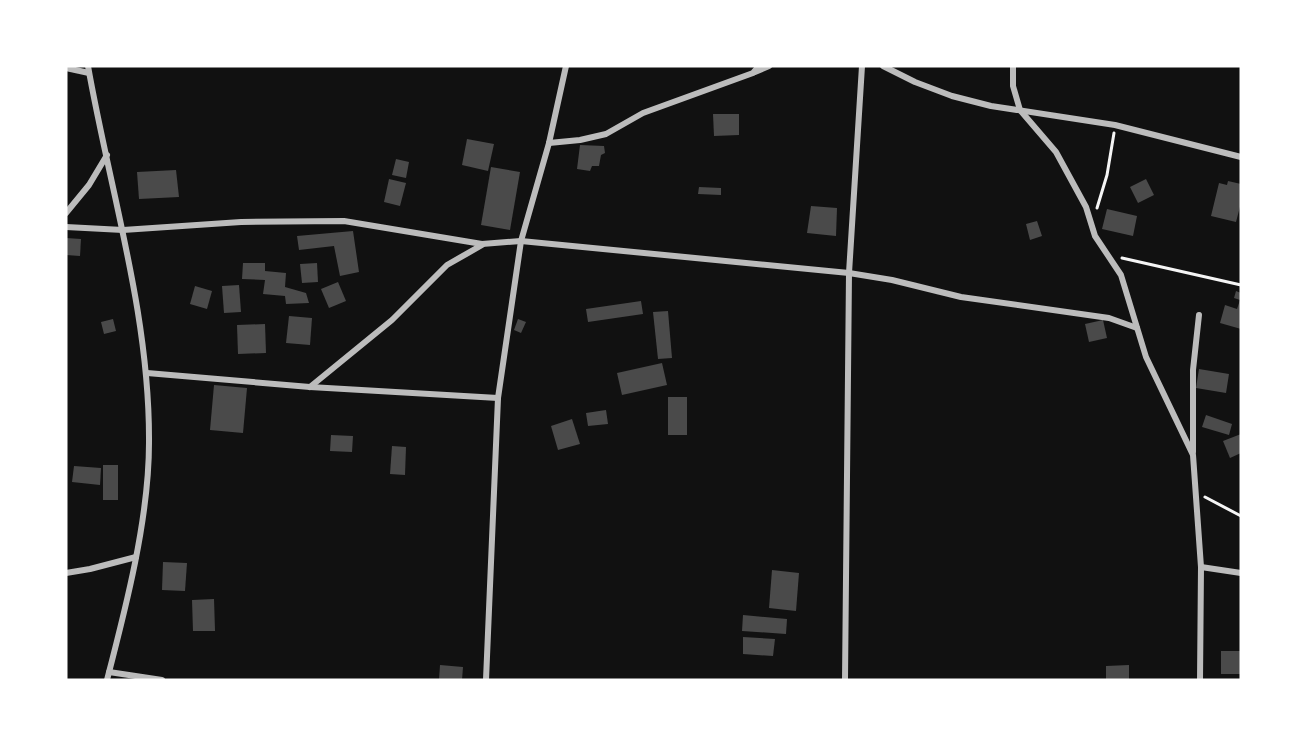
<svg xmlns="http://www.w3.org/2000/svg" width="1307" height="746" font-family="'Noto Sans',sans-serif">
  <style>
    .building { fill: #4a4a4a }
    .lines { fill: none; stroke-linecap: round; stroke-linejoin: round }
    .path { stroke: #f5f5f5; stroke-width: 3 }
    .minor { stroke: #bcbcbc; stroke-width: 6 }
  </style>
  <rect width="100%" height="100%" fill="#111"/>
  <g class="building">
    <path d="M713 114H739V135L714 136Z"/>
    <path d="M467 139 494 144 488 171 462 165Z"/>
    <path d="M580 145 604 146 605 153 601 155 599 166H592L590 171 577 169Z"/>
    <path d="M396 159 409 162 406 178 392 175Z"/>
    <path d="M491 167 520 172 510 230 481 225Z"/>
    <path d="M176 170 179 197 139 199 137 172Z"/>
    <path d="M389 179 406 183 400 206 384 202Z"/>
    <path d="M1146 179 1154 195 1138 203 1130 187Z"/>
    <path d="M1228 181 1241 184V203L1236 222 1211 216 1219 183 1227 185Z"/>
    <path d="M699 187 721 188V195L698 194Z"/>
    <path d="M811 206 837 208 836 236 807 233Z"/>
    <path d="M1107 209 1137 216 1133 236 1102 229Z"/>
    <path d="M1037 221 1042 236 1030 240 1026 224Z"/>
    <path d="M353 231 359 272 340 276 334 246 299 250 297 236Z"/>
    <path d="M66 238 81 239 80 256 66 255Z"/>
    <path d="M243 263H265V271L286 273 285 287 306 293 309 303 286 304 285 296 263 294 265 280 242 279Z"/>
    <path d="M317 263 318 282 302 283 300 264Z"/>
    <path d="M338 282 346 301 329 308 321 289Z"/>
    <path d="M239 285 241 312 224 313 222 286Z"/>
    <path d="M195 286 212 291 207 309 190 304Z"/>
    <path d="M1236 291 1241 293V329L1220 323 1225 305 1237 309 1240 300 1234 298Z"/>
    <path d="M641 301 643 314 588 322 586 309Z"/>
    <path d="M668 311 672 358 658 359 653 312Z"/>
    <path d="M289 316 312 318 310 345 286 343Z"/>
    <path d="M113 319 116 331 104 334 101 322Z"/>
    <path d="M518 319 526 322 521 333 514 330Z"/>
    <path d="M1103 320 1107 338 1089 342 1085 324Z"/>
    <path d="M265 324 266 353 238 354 237 325Z"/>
    <path d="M662 363 667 385 622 395 617 373Z"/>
    <path d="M1199 369 1229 374 1226 393 1196 388Z"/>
    <path d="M214 385 247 388 243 433 210 430Z"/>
    <rect x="668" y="397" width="19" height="38"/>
    <path d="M606 410 608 424 588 426 586 413Z"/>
    <path d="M1206 415 1232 424 1229 435 1202 427Z"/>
    <path d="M572 419 580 444 558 450 551 426Z"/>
    <path d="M1241 434V453L1230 458 1223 441Z"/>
    <path d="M331 435 353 436 352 452 330 451Z"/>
    <path d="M392 446 406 447 405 475 390 474Z"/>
    <rect x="103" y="465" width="15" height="35"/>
    <path d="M74 466 101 468 100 485 72 482Z"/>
    <path d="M163 562 187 563 185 591 162 590Z"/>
    <path d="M772 570 799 573 796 611 769 608Z"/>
    <path d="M214 599 215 631H193L192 600Z"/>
    <path d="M743 615 787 619 786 634 742 631Z"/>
    <path d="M743 637 775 639 773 656 743 654Z"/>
    <rect x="1221" y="651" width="19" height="23"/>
    <path d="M440 665 463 667 462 680H439Z"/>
    <path d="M1129 665V680H1106V666Z"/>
  </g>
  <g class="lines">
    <g class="path">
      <path d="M1097 208 1107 175 1114 133"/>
      <path d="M1122 258 1241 285"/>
      <path d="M1205 497 1241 516"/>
    </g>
    <g class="minor">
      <path d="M88 66C110 191 150 315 149 443 149 518 126 607 107 680"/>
      <path d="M883 66 915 82 952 96 991 106 1115 125 1241 157"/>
      <path d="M1013 66V86L1020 110 1056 152 1086 207 1095 236 1121 275 1146 357 1193 455 1201 567 1200 680"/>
      <path d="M66 68 89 73"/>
      <path d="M755 72 769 66"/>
      <path d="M549 143 580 140 606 134 643 113 753 73 759 66"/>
      <path d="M66 213 89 185 107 155"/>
      <path d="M66 227 123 230 241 222 344 221 482 244 521 241 849 273 892 280 961 297 1109 318 1137 328"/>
      <path d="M147 373 310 387 498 398"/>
      <path d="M310 387 392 320 447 265 482 245"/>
      <path d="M1193 452V370L1199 315"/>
      <path d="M1201 567 1241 573"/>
      <path d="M66 573 90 569 136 557"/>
      <path d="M109 672 162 680"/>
      <path d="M486 680 498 398 521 241 549 143 566 66"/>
      <path d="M845 680 849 273 862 66"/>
    </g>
  </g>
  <rect width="1307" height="746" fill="none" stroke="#ffffff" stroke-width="135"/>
</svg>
